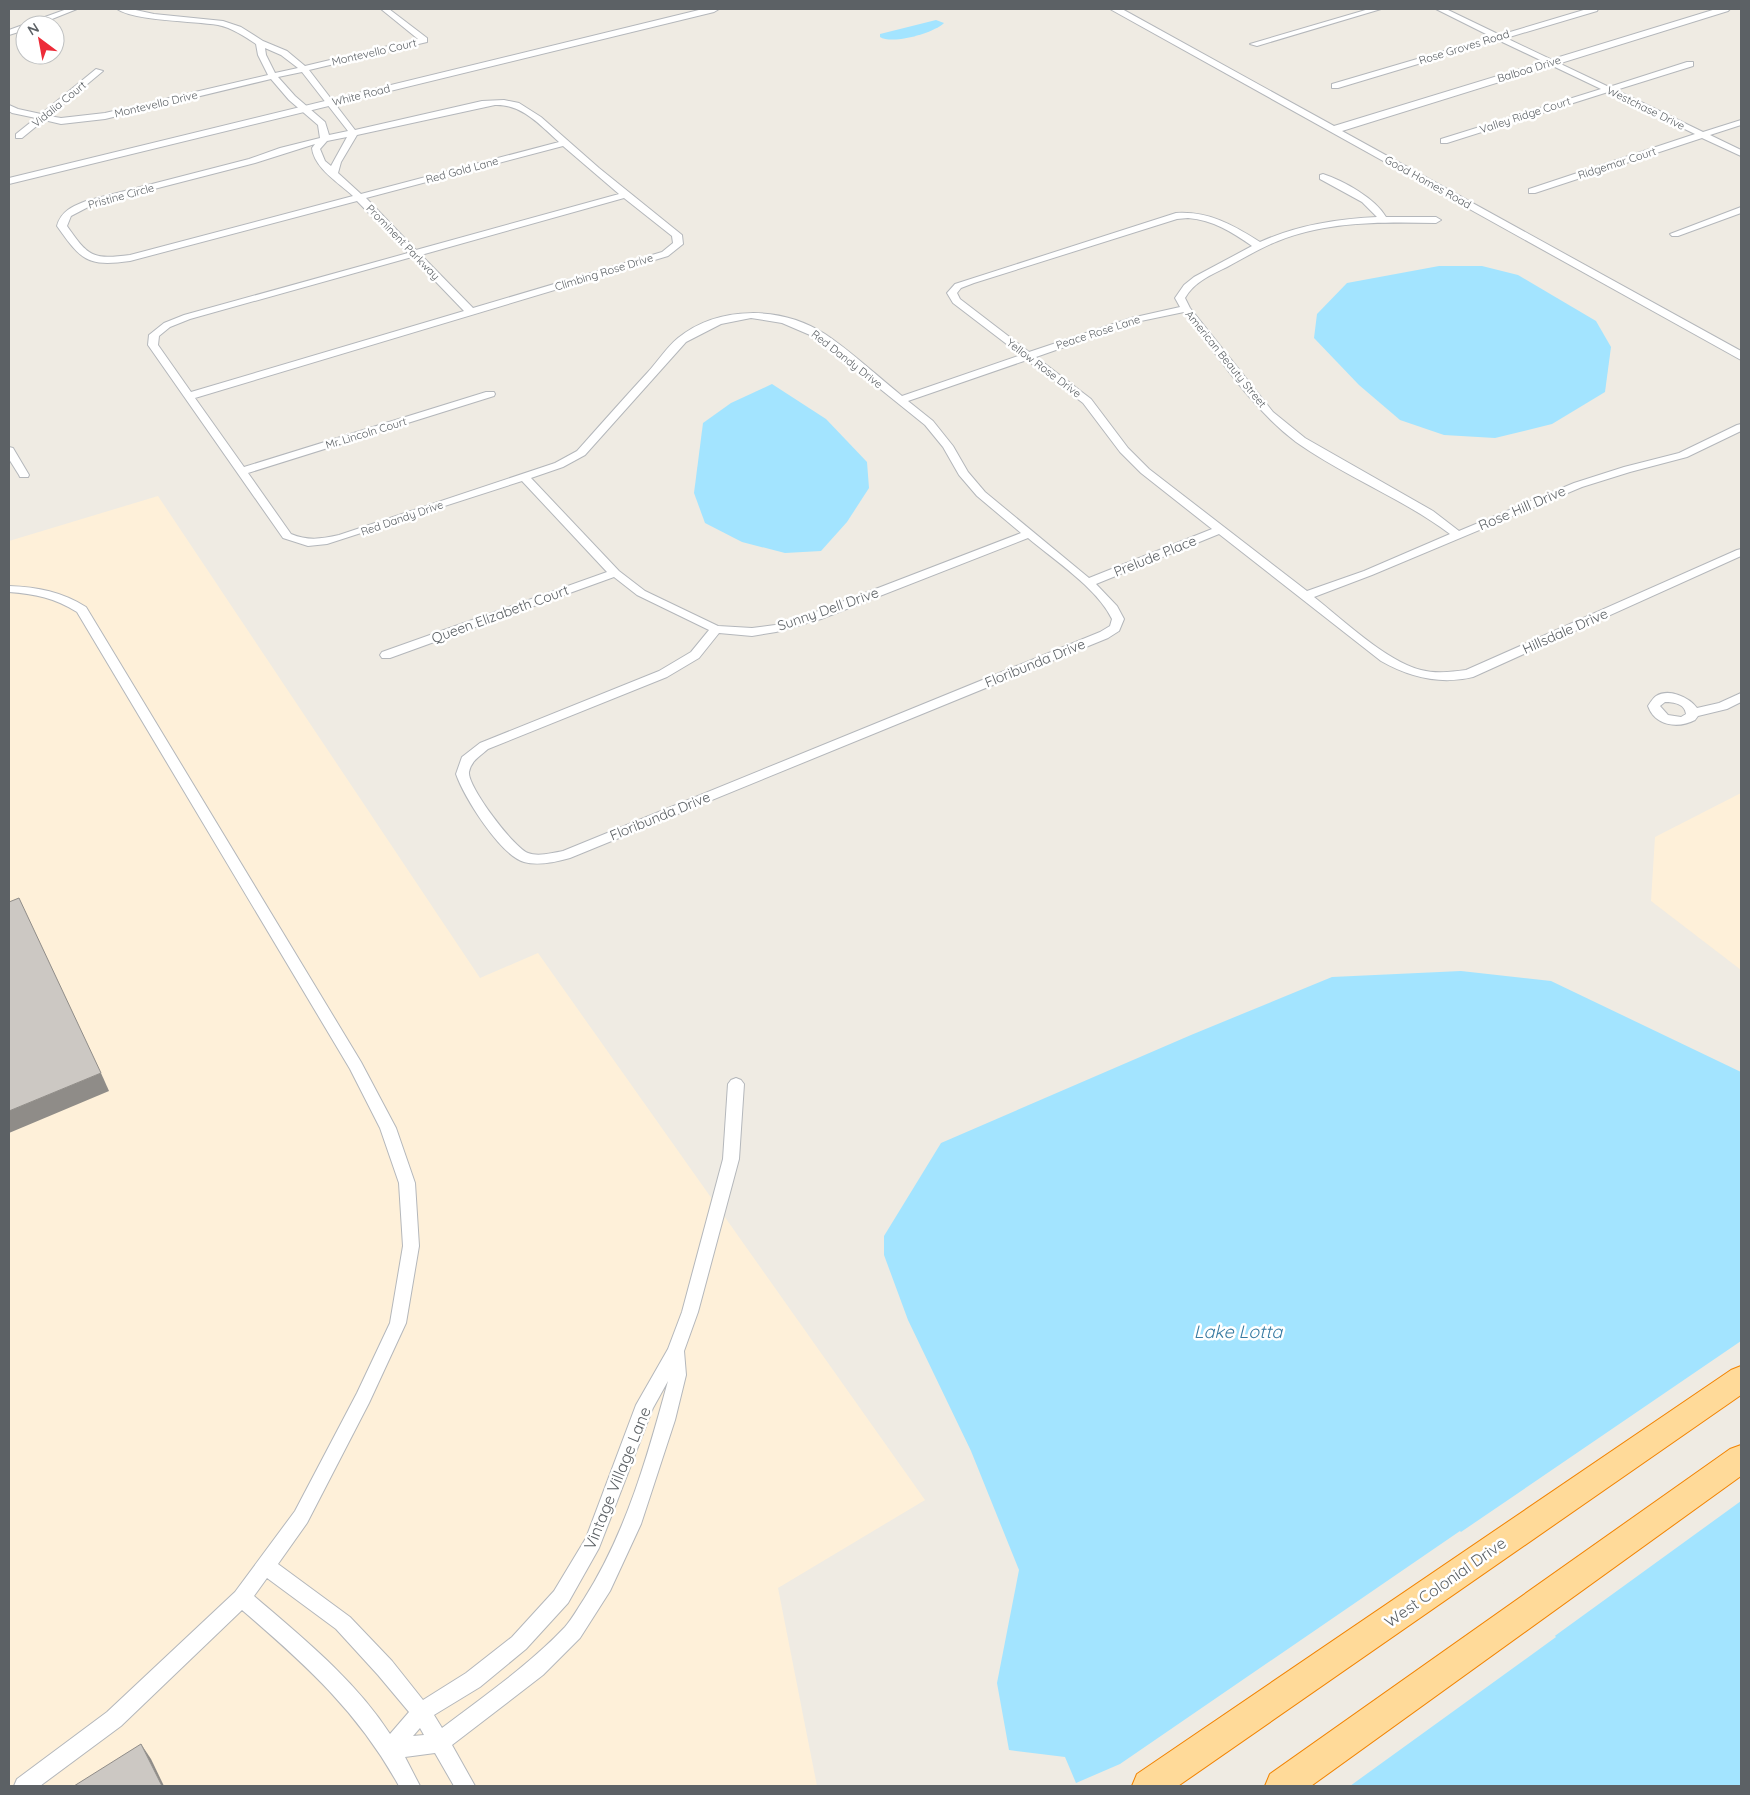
<svg xmlns="http://www.w3.org/2000/svg" width="1750" height="1795" font-family="Quicksand,sans-serif">
  <style>
    .commercial { fill: #fef0d9 }
    .water { fill: #a3e4ff }
    .pier { fill: #efebe3 }
    .lines { fill: none; stroke-linecap: round; stroke-linejoin: round }
    .minor-casing { stroke: #b4b7bb; stroke-width: 2 }
    .tertiary-casing { stroke: #b4b7bb; stroke-width: 2 }
    .trunk-casing { stroke: #f28300; stroke-width: 2 }
    .minor { fill: #fff; fill-rule: evenodd }
    .tertiary { fill: #fff; fill-rule: evenodd }
    .trunk { fill: #ffda99; fill-rule: evenodd }
    .shaded-wall { fill: #8f8c88 }
    .building { fill: #ccc8c3; stroke: #8f8c88 }
    .labels { text-anchor: middle; dominant-baseline: central; stroke-width: 5; stroke-linejoin: round; paint-order: stroke }
    .far-street-label { font-size: 11px; fill: #5c6165; stroke: #fff }
    .street-label { font-size: 14px; fill: #5c6165; stroke: #fff }
    .near-street-label { font-size: 16px; fill: #5c6165; stroke: #fff }
    .near-water-label { font-size: 18px; font-style: italic; fill: #387ba2; stroke: #fff }
  </style>
  <rect width="100%" height="100%" fill="#efebe3"/>
  <g class="commercial">
    <path d="M158 496 480 978 538 953 925 1500 778 1588 817 1786H9V541Z"/>
    <path d="M1741 793V970L1651 901 1655 837Z"/>
  </g>
  <g class="water">
    <path d="M936 20 944 23C934 33 892 45 880 37V34Z"/>
    <path d="M1439 266H1482L1518 275 1596 321 1611 347 1605 392 1552 424 1495 438 1444 435 1400 420 1359 385 1314 338 1317 314 1347 283Z"/>
    <path d="M772 384 826 419 867 462 869 488 847 522 821 551 785 553 742 542 705 523 694 493 703 423 731 403Z"/>
    <path d="M1461 971 1551 981 1741 1072V1786H1350L1556 1637 1460 1531 1120 1764 1076 1783 1065 1757 1009 1750 997 1683 1019 1570 971 1451 908 1320 884 1255V1236L941 1143 1191 1035 1332 977Z"/>
  </g>
  <path class="pier" d="M1741 1341V1501L1552 1638 1459 1534H1458Z"/>
  <g class="lines">
    <defs>
      <g id="minor">
        <path d="M67 9H77L37 25H25V30L9 35V30Z"/>
        <path d="M117 9H131L154 14 223 21 241 27 263 41 287 51 305 66 418 39 381 9H389L427 38V42L309 70 355 130 482 101 504 100 519 103 541 117 599 168 682 235 683 244 668 256 195 398 244 467 486 392H494L495 394 494 396 248 473 291 534C308 541 321 539 339 535L555 463 577 451C601 424 624 398 648 372 658 361 667 347 678 338 719 305 782 306 825 334 852 352 876 375 902 396L1021 355 953 303 947 293 955 284 1176 213C1209 211 1233 225 1260 242 1297 225 1337 219 1377 217L1362 202 1320 179V175L1323 174C1344 181 1375 198 1386 217H1436L1441 220 1436 223C1383 222 1328 221 1278 241 1260 248 1244 258 1227 267 1211 275 1194 282 1185 298L1190 308 1273 412 1305 438 1433 511 1459 531 1574 483 1624 467 1679 453 1737 425 1741 424V431L1687 457 1630 472 1582 487 1372 575 1314 597C1343 620 1386 661 1421 670 1436 674 1451 672 1466 670L1737 550 1741 549V556L1473 677C1441 685 1409 677 1381 661L1219 534 1096 584 1117 606 1124 619 1119 631 1108 638 570 858C556 862 538 866 524 862 500 855 464 797 456 774L462 757 480 743 659 671 691 652 709 630 637 595 614 577 390 658H382L380 655 382 652 607 572 522 481 327 544 308 546 283 538 148 345 149 335 164 323 184 315 408 253 357 201 130 261C87 267 81 260 57 226 61 211 73 206 86 201L249 159 280 148 320 138 318 125 289 100 271 79 105 119 61 124 44 120 22 138H16V134L36 118 12 113 9 111V105L18 109 41 114 96 69 103 71 49 116 61 118 105 113 268 75 258 55 256 44C244 36 232 28 218 25 194 21 134 21 117 9ZM265 48 281 55 298 68 275 73 266 55ZM302 72 348 131 329 135 325 122 295 96 278 77ZM495 105C522 104 540 125 559 142L361 194 338 173 341 162 357 135ZM347 137 331 166 325 161 320 149 327 141ZM315 144 312 148C314 168 339 183 353 196L130 255C92 260 88 256 67 226L71 216 92 205 255 163ZM563 146 619 194 416 250 366 198ZM624 198 672 236 673 243 662 252 473 308 421 255ZM1188 218C1213 220 1232 232 1252 246L1194 277 1184 285 1175 298 1180 307 1131 318 1029 352 960 299 957 293 961 288 974 283 1177 219ZM412 257 464 311 191 392 158 345 159 336 170 327 190 319ZM1184 312C1219 357 1251 408 1296 442 1345 477 1402 498 1450 534L1364 571 1307 591 1149 469 1128 448 1091 399 1036 357 1136 322ZM751 318 782 323 817 338 925 425 943 447 959 475 977 496 1021 533 813 613 775 625 752 628 718 626 645 591 619 571 531 478 563 467 585 455 686 342 721 324ZM1027 360 1083 403 1120 452 1141 473 1212 529 1089 578 985 492 968 472 953 446 933 421 908 401ZM1028 538C1054 560 1097 588 1112 619L1110 626 1100 632 563 851C552 853 538 857 528 853 514 848 467 786 469 772 471 761 480 756 488 749L667 677 699 658 719 633 752 636 776 632 821 619Z"/>
        <path d="M1369 9H1381L1257 46 1250 44Z"/>
        <path d="M1436 9H1446L1500 35 1587 9H1598L1597 11 1506 38 1609 87 1687 62H1693V66L1616 90 1703 132 1741 120V125L1710 135 1741 150V156L1702 138 1535 193H1529V189L1695 134 1608 92 1447 143H1441V139L1601 89 1498 40 1338 88H1332V84L1492 37Z"/>
        <path d="M1741 207V213L1678 236H1672L1670 234Z"/>
        <path d="M9 447 13 448 29 475 28 477H20L19 475 9 459Z"/>
        <path d="M9 586C38 587 62 592 86 607L361 1062 396 1128 415 1183 419 1246 406 1323 369 1403 307 1523 278 1564 350 1617 392 1661 423 1700 466 1673 512 1637 554 1591 586 1538 636 1405 668 1349 682 1312 723 1159 728 1084 731 1080 736 1078 741 1080 744 1084 739 1159 698 1312 684 1351 686 1375 675 1420 641 1524 610 1591 580 1638 543 1675 452 1745 475 1786H454L435 1753 405 1757 420 1786H399C358 1712 306 1665 242 1610L121 1726 40 1786H14L17 1779 107 1712 235 1592 295 1511 357 1393 390 1323 403 1246 399 1183 380 1128 350 1069 77 612C55 598 35 594 9 592ZM668 1381C648 1455 626 1533 584 1599 578 1608 572 1619 565 1627 528 1666 484 1696 442 1728L434 1715 480 1687 526 1649 568 1603 599 1548 653 1408ZM267 1578 336 1629 378 1675 409 1712 390 1734C355 1680 303 1638 254 1596ZM420 1728 424 1735 413 1736Z"/>
        <path d="M1741 693V702L1727 709 1698 716 1695 720C1678 729 1655 726 1648 706 1650 703 1653 698 1656 696 1669 688 1689 697 1697 708L1719 703ZM1665 702C1674 702 1685 704 1686 714L1681 717 1668 715 1660 706Z"/>
      </g>
      <g id="tertiary">
        <path d="M703 9H719L714 12 9 184V178Z"/>
        <path d="M1110 9H1122L1334 126 1716 9H1730L1728 11 1342 131 1741 351V360Z"/>
      </g>
      <g id="trunk">
        <path d="M1741 1366V1395L1178 1786H1132L1137 1774 1731 1370Z"/>
        <path d="M1741 1445V1476L1311 1786H1265L1270 1774 1730 1449Z"/>
      </g>
    </defs>
    <use href="#minor" class="minor-casing"/>
    <use href="#tertiary" class="tertiary-casing"/>
    <use href="#trunk" class="trunk-casing"/>
    <use href="#minor" class="minor"/>
    <use href="#tertiary" class="tertiary"/>
    <use href="#trunk" class="trunk"/>
  </g>
  <g class="shaded-wall">
    <path d="M101 1073 109 1091 9 1133V1111Z"/>
    <path d="M141 1744 151 1759 164 1786H162Z"/>
  </g>
  <g class="building">
    <path d="M19 898 101 1073 9 1111V902Z"/>
    <path d="M141 1744 162 1786H74Z"/>
  </g>
  <g class="labels">
    <g class="far-street-label">
      <text transform="translate(1464 47) rotate(-17)">Rose Groves Road</text>
      <text transform="translate(374 52) rotate(-13)">Montevello Court</text>
      <text transform="translate(1529 69) rotate(-17)">Balboa Drive</text>
      <text transform="translate(361 95) rotate(-14)">White Road</text>
      <text transform="translate(59 104) rotate(-39)">Vidalia Court</text>
      <text transform="translate(156 104) rotate(-13)">Montevello Drive</text>
      <text transform="translate(1646 108) rotate(26)">Westchase Drive</text>
      <text transform="translate(1525 115) rotate(-18)">Valley Ridge Court</text>
      <text transform="translate(1617 163) rotate(-18)">Ridgemar Court</text>
      <text transform="translate(462 170) rotate(-15)">Red Gold Lane</text>
      <text transform="translate(1428 182) rotate(29)">Good Homes Road</text>
      <text transform="translate(121 196) rotate(-15)">Pristine Circle</text>
      <text transform="translate(403 242) rotate(46)">Prominent Parkway</text>
      <text transform="translate(604 272) rotate(-17)">Climbing Rose Drive</text>
      <text transform="translate(1098 332) rotate(-18)">Peace Rose Lane</text>
      <text transform="translate(847 359) rotate(38)">Red Dandy Drive</text>
      <text transform="translate(1226 359) rotate(51)">American Beauty Street</text>
      <text transform="translate(1044 368) rotate(37)">Yellow Rose Drive</text>
      <text transform="translate(366 433) rotate(-17)">Mr. Lincoln Court</text>
      <text transform="translate(402 518) rotate(-19)">Red Dandy Drive</text>
    </g>
    <g class="street-label">
      <text transform="translate(1522 508) rotate(-23)">Rose Hill Drive</text>
      <text transform="translate(1155 556) rotate(-22)">Prelude Place</text>
      <text transform="translate(828 609) rotate(-19)">Sunny Dell Drive</text>
      <text transform="translate(500 614) rotate(-20)">Queen Elizabeth Court</text>
      <text transform="translate(1565 631) rotate(-24)">Hillsdale Drive</text>
      <text transform="translate(1035 663) rotate(-22)">Floribunda Drive</text>
      <text transform="translate(660 816) rotate(-22)">Floribunda Drive</text>
    </g>
    <g class="near-street-label">
      <text transform="translate(617 1478) rotate(-68)">Vintage Village Lane</text>
      <text transform="translate(1445 1582) rotate(-35)">West Colonial Drive</text>
    </g>
    <g class="near-water-label">
      <text x="1238" y="1331">Lake Lotta</text>
    </g>
  </g>
  <rect width="1750" height="1795" fill="none" stroke="#5c6165" stroke-width="20"/>
  <g transform="translate(40 40) rotate(328)"><circle r="24" fill="#ffffff" stroke="#bec0c1"/>
  <path d="M0-4L9 19L0 12L-9 19Z" fill="#ed2b38"/>
  <text y="-8" font-size="14" font-weight="bold" text-anchor="middle" fill="#5c6165">N</text>
  </g>
</svg>
